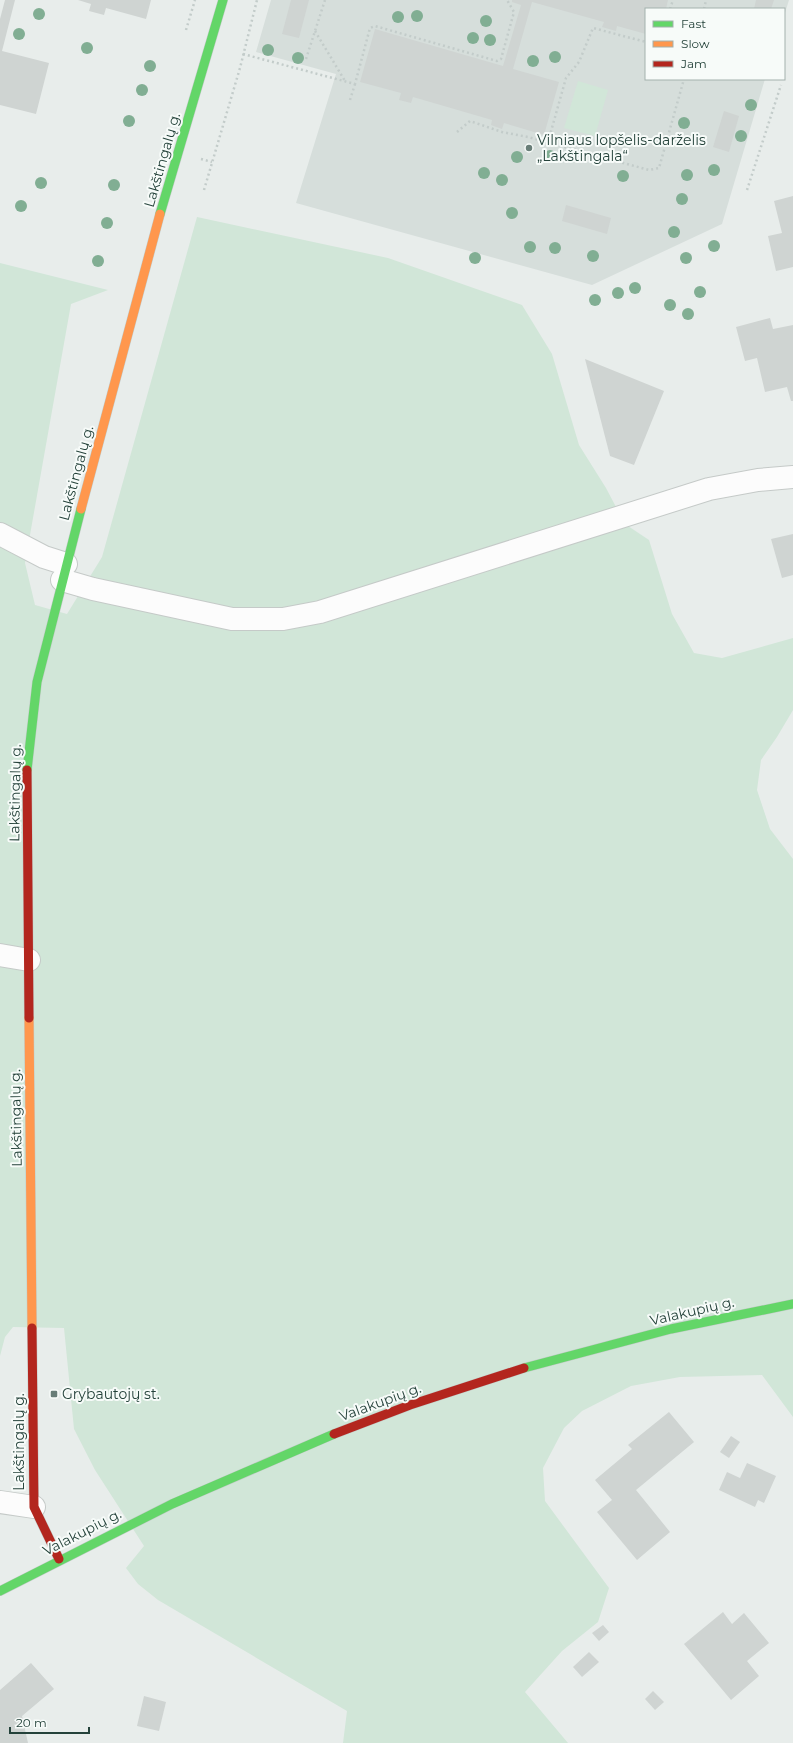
<svg xmlns="http://www.w3.org/2000/svg" width="793" height="1743" font-family="Montserrat,sans-serif">
  <style>
    .built { fill: #d6dedb }
    .green { fill: #d1e6d8 }
    .building { fill: #cfd4d2 }
    .lines { fill: none; stroke-linecap: round; stroke-linejoin: round }
    .street-casing { stroke: #c5cac8; stroke-width: 24 }
    .fast-casing { stroke: #c3cbc8; stroke-width: 10 }
    .slow-casing { stroke: #c3cbc8; stroke-width: 10 }
    .jam-casing { stroke: #c3cbc8; stroke-width: 10 }
    .path { stroke: #c3ccca; stroke-width: 2.5; stroke-dasharray: 2 3; stroke-linecap: butt }
    .street { stroke: #fcfcfc; stroke-width: 22 }
    .fast { stroke: #63d668; stroke-width: 9 }
    .slow { stroke: #ff974d; stroke-width: 9 }
    .jam { stroke: #b3261e; stroke-width: 9 }
    .tree { fill: #81ae93 }
    .poi-dot { fill: #697e78; stroke: #f7fbf9; stroke-width: 1.5 }
    .labels { text-anchor: middle; dominant-baseline: central; stroke-width: 4; stroke-linejoin: round; paint-order: stroke }
    .poi-label { font-size: 14px; fill: #24423a; stroke: #f7fbf9; text-anchor: start }
    .street-label { font-size: 14px; fill: #24423a; stroke: #f7fbf9 }
  </style>
  <rect width="100%" height="100%" fill="#e8edeb"/>
  <path class="built" d="M271 0H789L784 16V9H646V79H765L722 224 592 285 296 203 336 74 256 52Z"/>
  <g class="green">
    <path d="M578 81 608 90 595 136 564 128Z"/>
    <path d="M197 217 388 258 522 305 552 354 579 445 606 488 625 524 649 540 672 614 694 653 722 658 793 638V710L777 737 761 760 757 790 770 829 793 859V1417L762 1375 680 1377 631 1386 582 1411 564 1428 543 1468 545 1501 609 1588 598 1622 562 1651 525 1692 568 1743H343L347 1711 158 1600 138 1584 126 1568 144 1546 95 1470 74 1429 64 1328 13 1327 5 1337 0 1356V263L108 290 71 304 25 563 35 605 67 614 102 557Z"/>
  </g>
  <g class="building">
    <path d="M5 0H15L2 51 49 63 36 114 0 105V19Z"/>
    <path d="M78 0H151L146 19 106 8 104 15 89 11 91 4Z"/>
    <path d="M291 0H309L299 38 282 34Z"/>
    <path d="M512 0H668L666 9H646V34L617 26 616 31 602 27 604 22 532 2 513 69 559 82 544 135 504 123 502 129 491 125 492 120 413 97 411 103 399 100 401 93 360 82 375 29 503 66 521 5 512 2Z"/>
    <path d="M756 0H774L771 9H754Z"/>
    <path d="M724 111 739 116 729 152 713 147Z"/>
    <path d="M793 196V267L776 271 768 236 782 233 774 201Z"/>
    <path d="M566 205 611 218 607 234 562 221Z"/>
    <path d="M770 318 773 329 793 325V401H791L787 387 765 392 757 358 745 361 736 327Z"/>
    <path d="M585 359 664 391 634 465 610 456Z"/>
    <path d="M793 534V575L782 578 771 539Z"/>
    <path d="M669 1412 694 1442 636 1490 670 1532 637 1560 597 1512 612 1500 595 1480 632 1449 628 1445Z"/>
    <path d="M731 1436 740 1442 729 1458 720 1452Z"/>
    <path d="M747 1463 776 1476 764 1503 758 1500 755 1507 719 1490 727 1472 740 1478Z"/>
    <path d="M723 1612 732 1624 744 1613 769 1643 747 1661 759 1676 731 1700 684 1644Z"/>
    <path d="M603 1625 609 1632 599 1641 592 1633Z"/>
    <path d="M589 1652 599 1662 582 1677 573 1667Z"/>
    <path d="M31 1663 54 1689 22 1716 28 1743H0V1690Z"/>
    <path d="M653 1691 664 1702 655 1710 645 1699Z"/>
    <path d="M144 1696 166 1702 159 1731 137 1726Z"/>
  </g>
  <g class="lines">
    <defs>
      <g id="street">
        <path d="M0 534 44 557 66 564"/>
        <path d="M62 580 93 589 232 619H283L320 612 709 489 758 480 793 477"/>
        <path d="M0 955 29 960"/>
        <path d="M0 1502 34 1507"/>
      </g>
      <g id="fast">
        <path d="M160 214 223 0"/>
        <path d="M27 770 37 682 81 509"/>
        <path d="M524 1368 671 1329 793 1304"/>
        <path d="M0 1591 172 1504 334 1434"/>
      </g>
      <g id="slow">
        <path d="M81 509 160 214"/>
        <path d="M29 1018 32 1328"/>
      </g>
      <g id="jam">
        <path d="M27 770 29 1018"/>
        <path d="M32 1328 34 1507 59 1559"/>
        <path d="M334 1434 410 1405 524 1368"/>
      </g>
    </defs>
    <use href="#street" class="street-casing"/>
    <use href="#fast" class="fast-casing"/>
    <use href="#slow" class="slow-casing"/>
    <use href="#jam" class="jam-casing"/>
    <g class="path">
      <path d="M670 9 673 0"/>
      <path d="M704 9 706 0"/>
      <path d="M186 30 195 0"/>
      <path d="M315 31 345 81"/>
      <path d="M243 54 355 84 370 28 375 26 497 61 501 59 514 12 507 0"/>
      <path d="M306 59 325 0"/>
      <path d="M350 100 355 84"/>
      <path d="M457 132 470 121 502 132 528 137 649 170 659 168 684 79"/>
      <path d="M548 142 566 78 579 62 593 28 646 42"/>
      <path d="M201 159 212 162"/>
      <path d="M204 190 240 68 257 0"/>
      <path d="M747 190 781 85"/>
    </g>
    <use href="#street" class="street"/>
    <use href="#fast" class="fast"/>
    <use href="#slow" class="slow"/>
    <use href="#jam" class="jam"/>
  </g>
  <g class="tree">
    <circle cx="39" cy="14" r="6"/>
    <circle cx="417" cy="16" r="6"/>
    <circle cx="398" cy="17" r="6"/>
    <circle cx="486" cy="21" r="6"/>
    <circle cx="19" cy="34" r="6"/>
    <circle cx="473" cy="38" r="6"/>
    <circle cx="490" cy="40" r="6"/>
    <circle cx="87" cy="48" r="6"/>
    <circle cx="268" cy="50" r="6"/>
    <circle cx="555" cy="57" r="6"/>
    <circle cx="298" cy="58" r="6"/>
    <circle cx="533" cy="61" r="6"/>
    <circle cx="150" cy="66" r="6"/>
    <circle cx="142" cy="90" r="6"/>
    <circle cx="751" cy="105" r="6"/>
    <circle cx="129" cy="121" r="6"/>
    <circle cx="684" cy="123" r="6"/>
    <circle cx="741" cy="136" r="6"/>
    <circle cx="550" cy="156" r="6"/>
    <circle cx="517" cy="157" r="6"/>
    <circle cx="714" cy="170" r="6"/>
    <circle cx="484" cy="173" r="6"/>
    <circle cx="687" cy="175" r="6"/>
    <circle cx="623" cy="176" r="6"/>
    <circle cx="502" cy="180" r="6"/>
    <circle cx="41" cy="183" r="6"/>
    <circle cx="114" cy="185" r="6"/>
    <circle cx="682" cy="199" r="6"/>
    <circle cx="21" cy="206" r="6"/>
    <circle cx="512" cy="213" r="6"/>
    <circle cx="107" cy="223" r="6"/>
    <circle cx="674" cy="232" r="6"/>
    <circle cx="714" cy="246" r="6"/>
    <circle cx="530" cy="247" r="6"/>
    <circle cx="555" cy="248" r="6"/>
    <circle cx="593" cy="256" r="6"/>
    <circle cx="475" cy="258" r="6"/>
    <circle cx="686" cy="258" r="6"/>
    <circle cx="98" cy="261" r="6"/>
    <circle cx="635" cy="288" r="6"/>
    <circle cx="700" cy="292" r="6"/>
    <circle cx="618" cy="293" r="6"/>
    <circle cx="595" cy="300" r="6"/>
    <circle cx="670" cy="305" r="6"/>
    <circle cx="688" cy="314" r="6"/>
  </g>
  <g class="poi-dot">
    <circle cx="529" cy="148" r="4"/>
    <rect x="50" y="1390" width="8" height="8" rx="2"/>
  </g>
  <g class="labels">
    <g class="poi-label">
      <text x="537" y="140">Vilniaus lopšelis-darželis<tspan x="537" dy="16">„Lakštingala“</tspan></text>
      <text x="62" y="1394">Grybautojų st.</text>
    </g>
    <g class="street-label">
      <text transform="translate(162 160) rotate(-74)">Lakštingalų g.</text>
      <text transform="translate(76 473) rotate(-75)">Lakštingalų g.</text>
      <text transform="translate(15 793) rotate(-89)">Lakštingalų g.</text>
      <text transform="translate(16 1118) rotate(-91)">Lakštingalų g.</text>
      <text transform="translate(692 1311) rotate(-13)">Valakupių g.</text>
      <text transform="translate(380 1402) rotate(-20)">Valakupių g.</text>
      <text transform="translate(19 1442) rotate(-90)">Lakštingalų g.</text>
      <text transform="translate(82 1532) rotate(-27)">Valakupių g.</text>
    </g>
  </g>
  <rect x="645" y="8" width="140" height="72" fill="#f7fbf9" stroke="#a3b1ad"/>
  <rect x="653" y="21" width="20" height="6" fill="#63d668" stroke="#a3b1ad"/>
  <text x="681" y="28" font-size="12" fill="#24423a">Fast</text>
  <rect x="653" y="41" width="20" height="6" fill="#ff974d" stroke="#a3b1ad"/>
  <text x="681" y="48" font-size="12" fill="#24423a">Slow</text>
  <rect x="653" y="61" width="20" height="6" fill="#b3261e" stroke="#a3b1ad"/>
  <text x="681" y="68" font-size="12" fill="#24423a">Jam</text>
  <path d="M10 1727v6h79v-6" fill="none" stroke="#24423a" stroke-width="2"/>
  <text x="16" y="1727" font-size="12" fill="#24423a" stroke="#f7fbf9" stroke-width="3" paint-order="stroke">20 m</text>
</svg>
